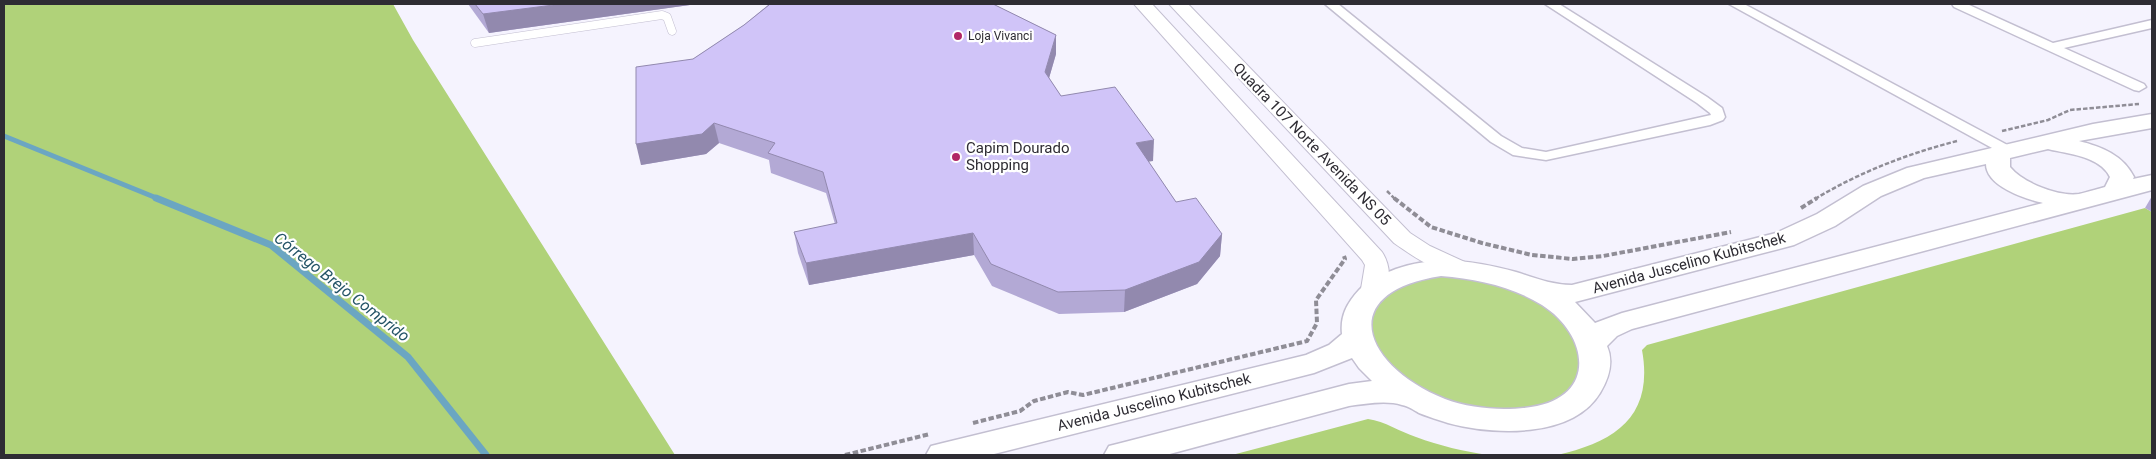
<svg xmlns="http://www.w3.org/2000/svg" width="2156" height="459" font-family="Roboto,sans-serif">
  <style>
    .green { fill: #b8d889 }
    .forest { fill: #b0d279 }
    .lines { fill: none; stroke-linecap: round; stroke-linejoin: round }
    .stream-far1 { stroke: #6ba6c2; stroke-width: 5 }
    .stream { stroke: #6ba6c2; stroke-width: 7 }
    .lane-casing { stroke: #c3bfd1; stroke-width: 9 }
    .street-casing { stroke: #c3bfd1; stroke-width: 3 }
    .secondary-casing { stroke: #c3bfd1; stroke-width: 2 }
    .primary-casing { stroke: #c3bfd1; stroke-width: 3 }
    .path-far1 { stroke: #8f8d96; stroke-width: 2.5; stroke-dasharray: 4.5 2; stroke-linecap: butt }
    .path { stroke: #8f8d96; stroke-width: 4; stroke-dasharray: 5.5 2.5; stroke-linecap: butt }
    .lane { stroke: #fff; stroke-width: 8 }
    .street { fill: #fff; fill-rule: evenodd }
    .secondary { fill: #fff; fill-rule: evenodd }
    .primary { fill: #fff; fill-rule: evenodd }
    .wall { fill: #b3a9d5 }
    .shaded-wall { fill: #9289ae }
    .building { fill: #d0c4f8; stroke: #9289ae }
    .poi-dot { fill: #b12766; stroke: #fff; stroke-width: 2 }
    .labels { text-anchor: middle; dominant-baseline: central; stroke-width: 4.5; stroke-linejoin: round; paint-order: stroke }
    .far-poi-label { font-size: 12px; fill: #2e2c33; stroke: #fff; text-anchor: start }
    .street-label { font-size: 15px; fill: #2e2c33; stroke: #fff }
    .poi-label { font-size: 15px; fill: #2e2c33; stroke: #fff; text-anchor: start }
    .water-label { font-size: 16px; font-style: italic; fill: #245467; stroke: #fff }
  </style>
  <rect width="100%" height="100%" fill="#f5f3fe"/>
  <path class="green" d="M1439 277H1456L1493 282 1535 300 1556 315 1575 338 1581 357 1579 375 1568 391 1550 403 1525 410 1486 411 1427 394 1389 368 1371 338 1373 309 1384 296 1401 285Z"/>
  <g class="forest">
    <path d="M4 4H393L413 40 675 455H4Z"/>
    <path d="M2145 208 2152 212V455H1557C1616 442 1654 416 1642 350L1647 345Z"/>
    <path d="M1368 419C1385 421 1400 432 1416 437 1440 446 1463 451 1488 455H1232Z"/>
  </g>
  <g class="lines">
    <path class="stream-far1" d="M4 136 159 199"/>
    <path class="stream" d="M156 198 271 245 408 357 486 455"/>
    <defs>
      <path id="lane" d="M475 43 662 15 667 17 672 31"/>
      <g id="street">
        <path d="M1325 4H1338L1501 136 1522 148 1546 152 1711 115 1710 113 1697 103 1545 4H1559L1707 97 1722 108 1725 117 1723 120 1710 125 1546 160 1513 155 1491 142Z"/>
        <path d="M1729 4H1744L2013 148 2015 151 2013 154H2003Z"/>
        <path d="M1952 4H1967L2053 43 2152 20V28L2064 48 2144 84 2146 87 2139 91 2134 90 1954 7Z"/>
      </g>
      <g id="secondary">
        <path d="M1134 4H1152L1382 252C1390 264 1392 281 1383 295L1374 297 1365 295 1361 289 1365 265 1362 260Z"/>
        <path d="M1169 4H1188L1410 233 1430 246 1467 263 1470 268 1467 273C1445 279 1411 255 1394 243Z"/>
      </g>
      <path id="primary" d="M2152 114V128L2079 141C2102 147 2123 155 2134 177L2133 179 2152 175V190L1632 329 1617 336 1607 346C1614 362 1609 378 1600 393 1572 439 1493 435 1448 423 1439 420 1429 417 1419 413 1414 410 1408 406 1402 405 1386 400 1365 404 1349 406L1166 455H1104L1109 446 1121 443 1349 384 1372 381 1359 368 1352 358 1314 373 990 455H926L931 446 943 443 1306 355 1329 345 1342 334C1340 316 1347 303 1359 290 1369 279 1383 274 1396 269 1436 255 1476 261 1516 272 1535 278 1552 285 1572 285L1776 233 1817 214 1863 186 1907 168 2093 124ZM2048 149C2068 154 2100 156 2110 177L2105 187C2097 189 2088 192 2079 194 2059 197 2023 183 2010 167V158ZM1986 164C1986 186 2025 199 2043 203L1622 313 1595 323 1575 302 1794 245 1835 226 1881 196 1924 178ZM1441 276C1477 279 1511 286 1542 305 1589 335 1598 397 1531 407 1504 411 1472 409 1445 399 1366 368 1331 293 1441 276Z"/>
    </defs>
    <use href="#lane" class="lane-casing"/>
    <use href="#street" class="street-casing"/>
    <use href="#secondary" class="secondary-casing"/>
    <use href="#primary" class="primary-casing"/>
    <g class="path-far1">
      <path d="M2002 131 2048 120 2070 110 2139 104"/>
      <path d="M1387 191 1395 199"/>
      <path d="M1815 199C1860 172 1907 154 1957 141"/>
    </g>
    <g class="path">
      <path d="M1394 198 1431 227 1482 243 1532 255 1573 259 1603 256 1731 232"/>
      <path d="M1801 208 1817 198"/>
      <path d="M973 423 1020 411 1034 401 1068 392 1083 395 1307 341 1317 323 1316 300 1345 259 1344 256"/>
      <path d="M845 455 930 434"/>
    </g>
    <use href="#lane" class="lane"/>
    <use href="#street" class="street"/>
    <use href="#secondary" class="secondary"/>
    <use href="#primary" class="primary"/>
  </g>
  <g class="wall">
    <path d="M468 4H697L489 33Z"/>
    <path d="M768 4H993L1056 35V54L1049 78 1061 96 1153 161H1148L1176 202 1222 234 1220 256 1197 284 1124 312 1059 314 992 286 974 255 809 285 798 253 794 232 835 224 826 193 771 173 769 160 719 143 706 154 641 165 693 59 744 25 768 5Z"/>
    <path d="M2152 196V212L2145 208Z"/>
  </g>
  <g class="shaded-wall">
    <path d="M561 4H697L489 33 483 14Z"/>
    <path d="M1056 35V54L1045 92V72Z"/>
    <path d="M714 123 719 143 706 154 641 165 636 144Z"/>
    <path d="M1154 140 1153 161 1135 164 1136 143Z"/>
    <path d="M973 233 974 255 809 285 806 263Z"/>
    <path d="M1222 234 1220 256 1197 284 1124 312 1125 290Z"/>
  </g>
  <g class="building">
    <path d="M475 4H561L483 14Z"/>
    <path d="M769 4H993L1056 35 1045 72 1061 96 1115 87 1154 140 1136 143 1176 202 1196 198 1222 234 1199 262 1125 290 1058 292 991 264 973 233 806 263 794 232 837 223 823 172 768 153 775 143 714 123 702 134 636 144V67L693 59 744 25 769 5Z"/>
  </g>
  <g class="poi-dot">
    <circle cx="958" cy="36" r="5"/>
    <circle cx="956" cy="157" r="5"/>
  </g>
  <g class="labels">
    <g class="far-poi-label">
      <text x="968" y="36">Loja Vivanci</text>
    </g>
    <g class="street-label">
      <text transform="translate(1312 144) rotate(46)">Quadra 107 Norte Avenida NS 05</text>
      <text transform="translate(1689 263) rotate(-15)">Avenida Juscelino Kubitschek</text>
      <text transform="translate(1154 402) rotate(-14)">Avenida Juscelino Kubitschek</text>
    </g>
    <g class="poi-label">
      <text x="966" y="148">Capim Dourado<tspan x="966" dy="17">Shopping</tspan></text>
    </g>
    <g class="water-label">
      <text transform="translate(342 287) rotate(38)">Córrego Brejo Comprido</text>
    </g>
  </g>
  <rect width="2156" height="459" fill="none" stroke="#2e2c33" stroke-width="10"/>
</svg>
